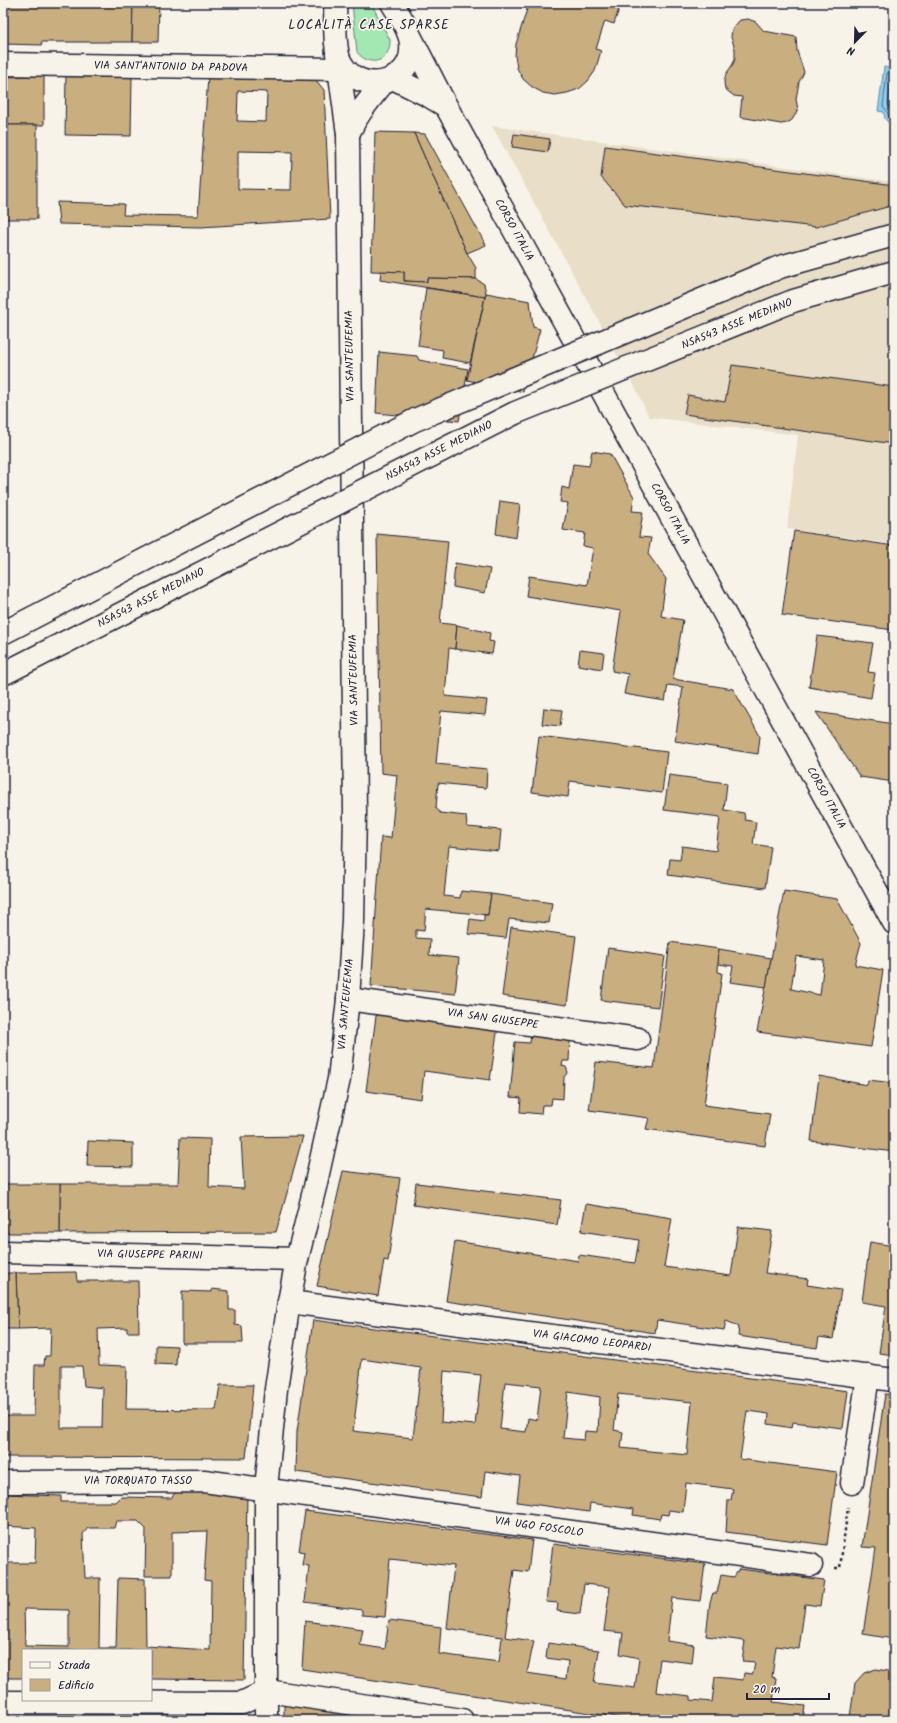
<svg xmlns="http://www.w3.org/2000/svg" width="897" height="1723" font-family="Kalam,sans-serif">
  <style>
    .built { fill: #e9dec8 }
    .green { fill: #a3e7b2; stroke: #628476 }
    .water { fill: #8fcef0; stroke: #6389a8 }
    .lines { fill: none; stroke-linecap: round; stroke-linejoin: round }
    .shore { stroke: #4e6783; stroke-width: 1 }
    .building { fill: #c9ae7f; stroke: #22223b; fill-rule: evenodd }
    .minor-casing { stroke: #22223b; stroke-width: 25 }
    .path { stroke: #22223b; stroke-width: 2.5; stroke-dasharray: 3 3; stroke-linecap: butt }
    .minor { stroke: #f7f3e8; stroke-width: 22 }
    .highway-bridge-casing { stroke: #22223b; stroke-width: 25; stroke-linecap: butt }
    .highway-bridge { stroke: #f7f3e8; stroke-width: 22 }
    .labels { text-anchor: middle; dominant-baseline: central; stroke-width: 3.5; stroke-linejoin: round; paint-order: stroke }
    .street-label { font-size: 11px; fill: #22223b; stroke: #f7f3e8 }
    .quarter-label { font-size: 13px; letter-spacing: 1px; fill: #22223b; stroke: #f7f3e8 }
  </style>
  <rect width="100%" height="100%" fill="#f7f3e8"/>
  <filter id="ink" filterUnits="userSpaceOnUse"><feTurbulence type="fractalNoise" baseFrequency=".025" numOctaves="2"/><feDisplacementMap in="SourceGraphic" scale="8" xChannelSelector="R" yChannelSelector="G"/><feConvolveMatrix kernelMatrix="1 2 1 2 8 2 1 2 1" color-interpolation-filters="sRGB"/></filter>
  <g filter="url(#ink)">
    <path class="built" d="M492 126 894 182V544L787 529 798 435 649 417 636 389Z"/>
    <path class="green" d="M352 3H371L390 40C391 61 370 69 357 52Z"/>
    <path class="water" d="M884 67 894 69V122C887 125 884 119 884 112L878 111Z"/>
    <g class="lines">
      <g class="shore">
        <path d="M894 72 887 73 883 106 887 111 889 118 894 119"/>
        <path d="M894 77 891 79 888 104 894 114"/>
      </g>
    </g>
    <g class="building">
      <path d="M3 3H133L132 42H41L42 45 3 44Z"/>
      <path d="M133 3H159L158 42H132Z"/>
      <path d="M529 3H621L614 24 605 21 596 49 601 51 595 71 588 81 579 89 567 93 555 95 543 93 532 87 523 79 517 68 515 56 516 44Z"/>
      <path d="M748 19 756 22 764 31 796 37 797 51 804 72 799 82 796 99 798 110 792 120 787 123 781 124 740 117 742 97 734 96 725 89 724 82 726 74 733 64 735 59V49L731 37 732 29 740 20Z"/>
      <path d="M44 76V125H3V77Z"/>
      <path d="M66 76 132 77 131 136 65 135Z"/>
      <path d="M208 77 315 79 324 90 330 219 201 227 59 224 57 202 124 204 123 215 198 216ZM238 91 267 92 266 122 237 121ZM238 151 292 152 291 190 238 189Z"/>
      <rect x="3" y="125" width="34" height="94"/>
      <path d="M375 132 414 133 467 253 476 268V279L427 278V282L404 281V272L371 271Z"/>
      <path d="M414 133 425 134 486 245 467 253Z"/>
      <path d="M514 134 550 139 548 152 512 147Z"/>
      <path d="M605 146 894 185V205L816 227 625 205 601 177Z"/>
      <path d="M381 271 404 272V281L427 282V278L476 279 484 284 486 293 485 297 380 280Z"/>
      <path d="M426 288 485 297 470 363 442 358 443 350 418 346Z"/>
      <path d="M486 293 530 301 533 327 540 329 523 392 467 380Z"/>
      <path d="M379 352 417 356 419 360 468 369 459 421 376 413Z"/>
      <path d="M732 365 894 387V444L684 414 688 395 725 402Z"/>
      <path d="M592 451 610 454 634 497 632 511 643 512 639 537 651 538 648 554 666 579 661 616 683 620 673 679 733 689 760 736 758 754 675 741 683 687 668 685 665 701 624 694 628 674 612 671 621 611 526 596 529 576 587 585 593 548 583 546 585 533 563 530 568 503 560 502 562 487 569 489 573 464 589 466Z"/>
      <path d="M500 501 520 504 516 538 496 534Z"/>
      <path d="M794 531 894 546V630L782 615Z"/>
      <path d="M377 534 448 541 440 623 457 625 455 649 449 648 445 696 487 700 485 715 441 711 436 764 487 769 486 788 438 783 436 808 440 813 466 816 467 827 501 830 499 851 449 846 444 896 460 898 461 891 491 894 488 915 426 909 424 931 416 930V938L430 939 429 955 459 958 455 994 371 986 381 837 391 838 397 775 381 773Z"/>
      <path d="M455 563 490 569 485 593 453 587Z"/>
      <path d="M457 625 490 633 489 641 494 642 492 654 455 649Z"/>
      <path d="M817 636 873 643 868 672 875 673 871 698 809 687Z"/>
      <path d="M580 650 604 653 602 669 578 665Z"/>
      <path d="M544 708 562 710 560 726 542 724Z"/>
      <path d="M816 712 894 724V782L860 777Z"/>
      <path d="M539 736 667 752 662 793 570 781 568 797 532 792Z"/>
      <path d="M669 775 727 783 724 810 744 813 745 820 756 822 753 844 771 847 765 888 668 875 670 859 680 860 682 846 716 851 720 817 664 810Z"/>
      <path d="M784 891 837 899 861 943 855 965 883 970 871 1047 757 1032ZM796 956 824 960 820 995 791 989Z"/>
      <path d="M491 894 552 903 549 923 509 919 506 938 468 934 470 919 484 921V915H488Z"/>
      <path d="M511 927 576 936 567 1005 502 996Z"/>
      <path d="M670 942 719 949 718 972 722 973 704 1105 770 1114 765 1146 646 1129 649 1118 589 1110 596 1062 654 1068Z"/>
      <path d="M608 948 665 956 658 1007 601 1000Z"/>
      <path d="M719 949 771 958 766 987 730 982 733 966 718 964Z"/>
      <path d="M383 1010 498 1026 490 1080 424 1071 421 1099 366 1091 376 1016Z"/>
      <path d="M531 1033 570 1039 569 1061H563L562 1066 566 1067 568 1072 564 1077 563 1099 552 1098 551 1105H542L541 1114 520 1112 521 1098 510 1097 515 1042 530 1043Z"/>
      <path d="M819 1076 867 1085 868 1080 894 1083V1152L811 1141Z"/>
      <path d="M303 1136 276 1232 60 1233V1184H178L180 1138 210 1139 209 1187 244 1189 241 1137Z"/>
      <path d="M88 1141 133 1143V1167L87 1166Z"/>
      <path d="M343 1171 400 1178 388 1261 384 1260 378 1296 317 1286Z"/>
      <path d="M416 1183 561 1200 557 1225 413 1205Z"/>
      <rect x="3" y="1184" width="57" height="49"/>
      <path d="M586 1204 672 1218 664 1267 731 1276 738 1227 772 1231 765 1273 808 1279 807 1285 841 1290 833 1339 819 1337 817 1348 738 1336 739 1326 726 1321 724 1330 657 1320 655 1333 446 1301 455 1241 578 1261 579 1255 635 1263 639 1240 581 1231Z"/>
      <path d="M870 1242 894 1246V1355L879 1353 886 1306 862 1302Z"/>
      <path d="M76 1272 77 1281H138L139 1332H127V1328L98 1329 99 1365 127 1366 126 1409 216 1410 220 1385H253L246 1458 3 1457V1416H34L35 1365H44L45 1356H50L51 1328 18 1329 16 1273ZM61 1366H82L84 1386 103 1388 102 1428H61Z"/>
      <path d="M3 1273H16L18 1329H3Z"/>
      <path d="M212 1289 229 1291V1310H235V1325L242 1326 243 1343H182V1291L212 1292Z"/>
      <path d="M313 1320 848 1391 843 1428 793 1422 792 1428 768 1424 769 1414 747 1411 740 1459 837 1472 827 1545 726 1532 728 1500H731L733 1489 686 1483 683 1512 669 1510 668 1515 661 1514 660 1519 633 1515 634 1509 590 1503 589 1512 517 1502 520 1476 485 1471 482 1497 296 1472 297 1432ZM362 1359 421 1368 413 1438 353 1431ZM444 1371 481 1375 475 1425 441 1422ZM505 1382 541 1386 537 1420 528 1418 526 1432 500 1429ZM568 1392 600 1397 598 1432 585 1431 584 1440 563 1438ZM618 1394 692 1402 687 1455 621 1448 623 1432 614 1430Z"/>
      <path d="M156 1345 177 1346 176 1365 156 1364Z"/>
      <path d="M885 1394 894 1395V1639L863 1634 876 1548 862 1547Z"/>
      <path d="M176 1492 247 1493 244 1680 151 1679V1650H23V1678H3V1567L8 1568V1563H35L36 1528 3 1526V1494L61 1496V1502H116L121 1497 171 1498ZM116 1521H138L146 1529 145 1576H172V1532L207 1531 204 1580 211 1581 210 1650 146 1646 145 1579 118 1578 116 1648H99L100 1578H85L83 1534 88 1528H114ZM24 1609 69 1610V1647L25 1646Z"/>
      <path d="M305 1511 532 1540 528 1572 514 1570 505 1637 534 1641 527 1673 566 1679 568 1661 546 1658 548 1643 599 1650 594 1683 635 1688 639 1658 620 1654 623 1633 604 1631 610 1587 584 1584 580 1614 557 1611 558 1603 546 1602 553 1544 705 1564 700 1601 672 1598 667 1641 694 1645 692 1663 660 1659 656 1692 691 1696V1700L712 1702 715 1677 743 1680 744 1673 753 1674 755 1662 742 1661 745 1641 706 1636 710 1602 713 1593H717L721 1575 734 1577 739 1569 824 1580 820 1606 805 1604 799 1649 776 1646 772 1677 776 1678 773 1702 805 1706 803 1720H636L302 1669 305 1621 363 1629 360 1645 385 1649 389 1620 441 1627 439 1654 499 1662 502 1637 447 1628 454 1566 390 1559 385 1617 362 1615V1610L305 1602 309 1566 302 1565 304 1552 299 1551Z"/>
      <path d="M876 1669 894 1672V1720H840L841 1715 850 1717 855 1683 864 1673Z"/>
      <path d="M284 1702 403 1720H284Z"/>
      <path d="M91 1717 180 1718V1720H90Z"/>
      <path d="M243 1717V1720H196V1718Z"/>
    </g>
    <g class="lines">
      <defs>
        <g id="minor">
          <path d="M335 3C336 20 333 49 341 63 360 97 415 84 411 44 410 30 399 15 392 3"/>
          <path d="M410 36 446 106 894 923"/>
          <path d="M3 64 339 69"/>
          <path d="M393 78 429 96 446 106"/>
          <path d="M348 134C357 114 370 99 384 82"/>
          <path d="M348 999 638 1039"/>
          <path d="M3 1252 297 1259"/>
          <path d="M289 1302 894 1380"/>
          <path d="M9 1482 204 1481 811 1565"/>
          <path d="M852 1483 868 1376"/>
          <path d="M3 1702 242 1703 267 1691 462 1720"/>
          <path d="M266 1720V1488L276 1389 289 1302 297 1259 315 1187 339 1079 348 999 353 921 355 813 348 134 337 53"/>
        </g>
      </defs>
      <use href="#minor" class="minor-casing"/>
      <path class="path" d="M835 1568H840L848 1507"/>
      <use href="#minor" class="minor"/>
      <defs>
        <g id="highway-bridge">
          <path d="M3 633 415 420 780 267 894 235"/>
          <path d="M3 674 515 413 793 301 894 272"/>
        </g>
      </defs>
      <use href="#highway-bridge" class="highway-bridge-casing"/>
      <use href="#highway-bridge" class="highway-bridge"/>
    </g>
  </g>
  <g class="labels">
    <g class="street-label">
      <text transform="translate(171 67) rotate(1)">VIA SANT'ANTONIO DA PADOVA</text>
      <text transform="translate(514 230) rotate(61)">CORSO ITALIA</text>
      <text transform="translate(737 324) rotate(-22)">NSA543 ASSE MEDIANO</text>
      <text transform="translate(350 356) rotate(-91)">VIA SANT'EUFEMIA</text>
      <text transform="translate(439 451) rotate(-27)">NSA543 ASSE MEDIANO</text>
      <text transform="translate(670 514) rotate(61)">CORSO ITALIA</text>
      <text transform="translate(151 598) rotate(-27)">NSA543 ASSE MEDIANO</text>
      <text transform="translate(354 680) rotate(-91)">VIA SANT'EUFEMIA</text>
      <text transform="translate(826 798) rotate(61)">CORSO ITALIA</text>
      <text transform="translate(346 1004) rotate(-85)">VIA SANT'EUFEMIA</text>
      <text transform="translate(493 1019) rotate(8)">VIA SAN GIUSEPPE</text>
      <text transform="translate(150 1255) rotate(1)">VIA GIUSEPPE PARINI</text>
      <text transform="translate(592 1341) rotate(7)">VIA GIACOMO LEOPARDI</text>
      <text x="138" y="1481">VIA TORQUATO TASSO</text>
      <text transform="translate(539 1527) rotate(8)">VIA UGO FOSCOLO</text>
    </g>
    <g class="quarter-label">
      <text x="369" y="25">LOCALITÀ CASE SPARSE</text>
    </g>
  </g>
  <rect width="897" height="1723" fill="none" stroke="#f7f3e8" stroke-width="16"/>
  <rect x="8" y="8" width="881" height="1707" fill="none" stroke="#22223b" stroke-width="1.5" filter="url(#ink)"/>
  <rect x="22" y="1649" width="130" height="52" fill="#f7f3e8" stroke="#a29fa3"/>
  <rect x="30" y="1662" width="20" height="6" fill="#f7f3e8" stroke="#a29fa3"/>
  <text x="58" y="1669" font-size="12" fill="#22223b">Strada</text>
  <rect x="30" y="1679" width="20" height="12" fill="#c9ae7f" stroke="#a29fa3"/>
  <text x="58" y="1689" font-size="12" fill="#22223b">Edificio</text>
  <g transform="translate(855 42) rotate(203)" stroke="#f7f3e8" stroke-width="3" paint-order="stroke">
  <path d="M0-3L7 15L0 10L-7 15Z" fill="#22223b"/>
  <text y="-6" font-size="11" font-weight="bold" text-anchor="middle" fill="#22223b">N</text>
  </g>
  <path d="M747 1693v6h82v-6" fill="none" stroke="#22223b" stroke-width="2"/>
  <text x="753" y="1693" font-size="12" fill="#22223b" stroke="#f7f3e8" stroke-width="3" paint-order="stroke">20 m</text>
</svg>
